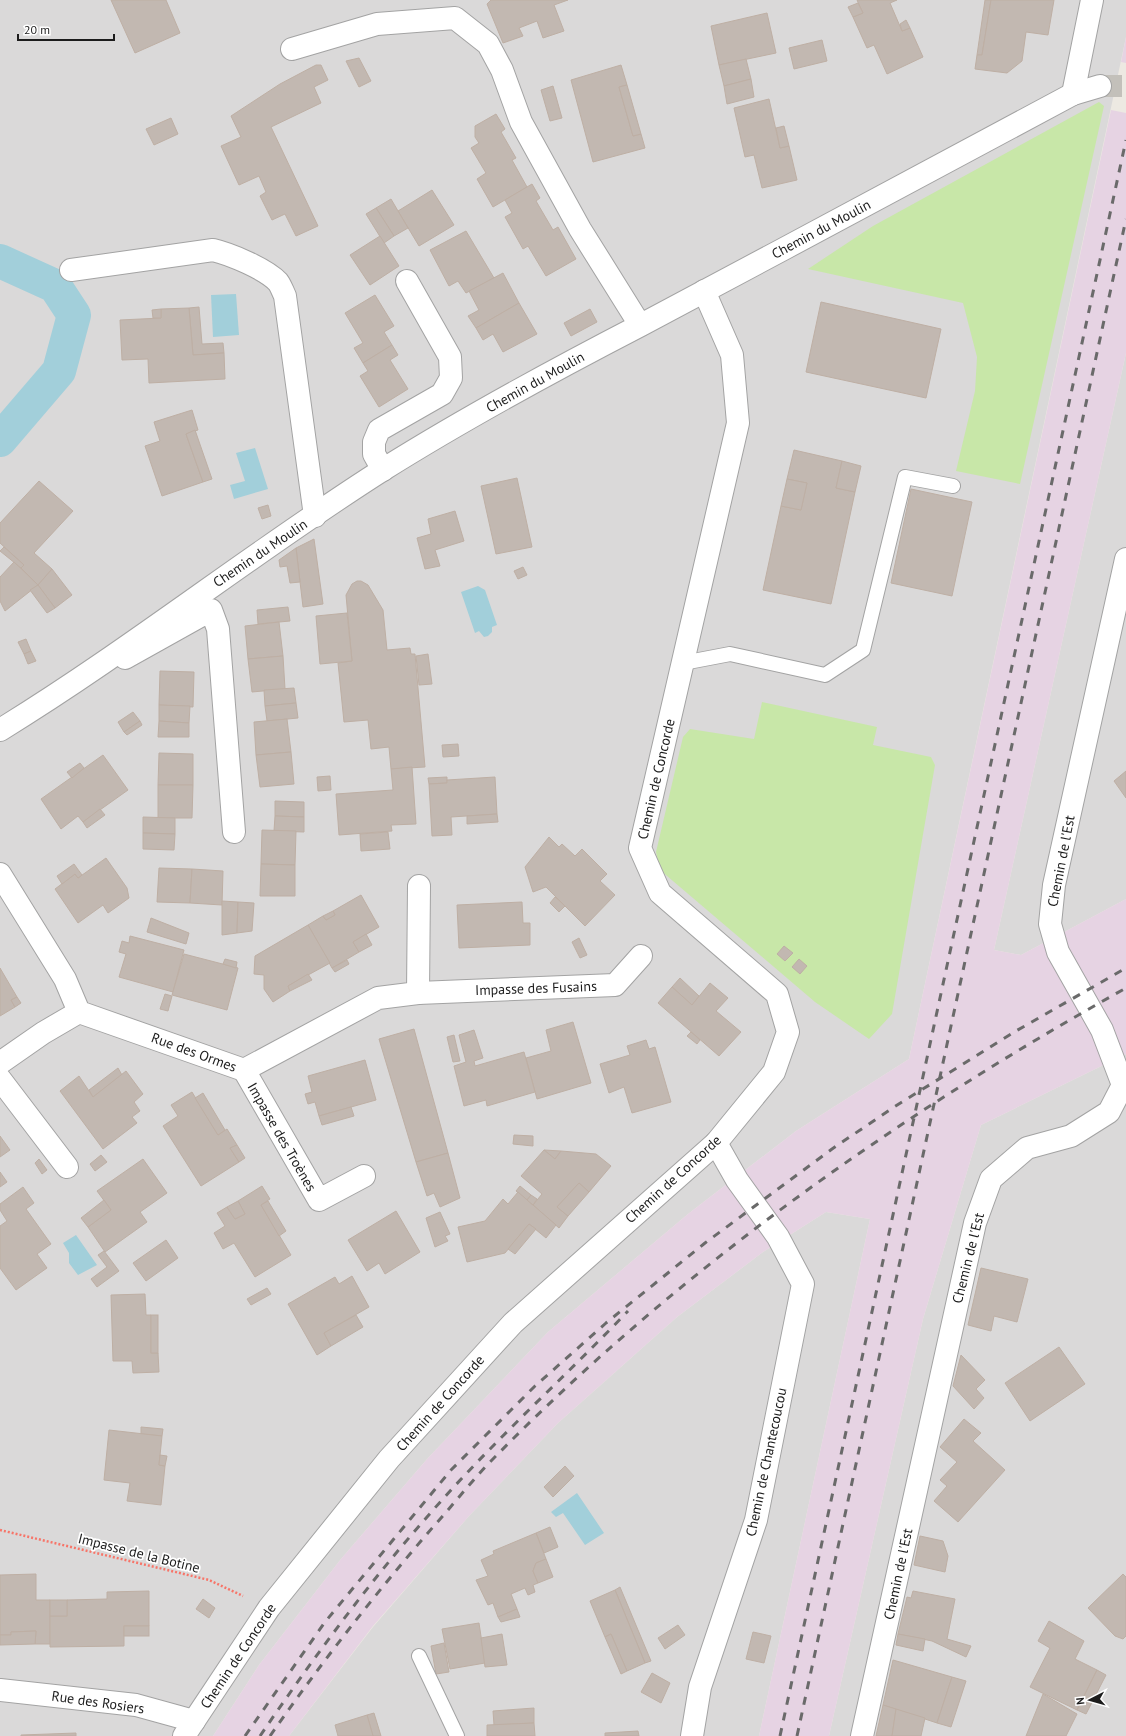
<svg xmlns="http://www.w3.org/2000/svg" width="1126" height="1736" font-family="'PT Sans',sans-serif">
  <style>
    .residential { fill: #dad9d9 }
    .industrial { fill: #e6d3e3 }
    .grass { fill: #c8e7a8 }
    .water { fill: #a2cfda }
    .lines { fill: none; stroke-linecap: round; stroke-linejoin: round }
    .canal { stroke: #a2cfda; stroke-width: 34 }
    .building { fill: #c2b8b1; stroke: #beafa4 }
    .tertiary-tunnel { stroke: #c3c0ba; stroke-width: 22; stroke-dasharray: 22 11; stroke-linecap: butt }
    .service-casing { stroke: #a3a3a3; stroke-width: 16 }
    .minor-casing { stroke: #a3a3a3; stroke-width: 24 }
    .tertiary-casing { stroke: #a3a3a3; stroke-width: 24 }
    .path { stroke: #f77569; stroke-width: 2.5; stroke-dasharray: 2 2; stroke-linecap: butt }
    .service { stroke: #fff; stroke-width: 14 }
    .minor { stroke: #fff; stroke-width: 22 }
    .tertiary { stroke: #fff; stroke-width: 22 }
    .rail { stroke: #6a6a6a; stroke-width: 3; stroke-dasharray: 8 8; stroke-linecap: butt }
    .labels { text-anchor: middle; dominant-baseline: central; stroke-width: 3.5; stroke-linejoin: round; paint-order: stroke }
    .street-label { font-size: 14px; fill: #1c1c1c; stroke: #fff }
  </style>
  <rect width="100%" height="100%" fill="#ede9e2"/>
  <g class="residential">
    <path d="M0 0H1126V37L909 1059 796 1131 688 1214 548 1332 428 1458 341 1559 259 1665 213 1736H0Z"/>
    <path d="M1126 353V899L1021 955 994 950Z"/>
    <path d="M1126 1054V1736H829L923 1319 981 1125Z"/>
    <path d="M826 1212 870 1219 759 1736H289L373 1627 469 1516 558 1423 677 1317 763 1252Z"/>
  </g>
  <g class="industrial">
    <path d="M1126 37V63L1121 62Z"/>
    <path d="M1111 110 1126 113V353L994 950 1021 955 1126 899V1054L981 1125 923 1319 829 1736H759L870 1219 826 1212 763 1252 677 1317 558 1423 469 1516 373 1626 289 1736H213L259 1665 341 1559 428 1458 548 1332 688 1214 796 1131 909 1059Z"/>
  </g>
  <g class="grass">
    <path d="M1099 102 1104 106 1020 484 956 471 975 391 977 357 963 303 808 269 873 226Z"/>
    <path d="M762 702 877 727 873 745 931 757 935 765 892 1014 869 1039 815 1002 660 870 656 852 683 737 690 729 754 739Z"/>
  </g>
  <g class="water">
    <path d="M236 294 239 335 213 337 211 295Z"/>
    <path d="M255 448 268 489 234 499 230 485 245 481 236 453Z"/>
    <path d="M478 586 485 590 497 625 492 627V632L488 636 484 637 479 631 475 633 461 592Z"/>
    <path d="M76 1235 97 1265 78 1275 69 1263V1253L63 1243Z"/>
    <path d="M577 1493 604 1533 585 1545 563 1513 556 1517 551 1512Z"/>
  </g>
  <g class="lines">
    <path class="canal" d="M0 261 55 286 74 315 59 371 0 440"/>
  </g>
  <g class="building">
    <path d="M111 0H166L180 33 135 53Z"/>
    <path d="M491 0H568L554 5 564 31 543 38 537 21 519 28 523 36 503 43 487 4Z"/>
    <path d="M857 0H897L890 3 902 31 910 28 923 57 887 74 874 45 867 48 853 17 863 13Z"/>
    <path d="M985 0H991L982 55H977Z"/>
    <path d="M991 0H1054L1048 35 1026 32 1022 61 1007 73 975 69 977 55H982Z"/>
    <path d="M858 3 863 13 853 17 848 7Z"/>
    <path d="M767 13 776 53 719 65 711 26Z"/>
    <path d="M906 20 910 28 902 31 900 24Z"/>
    <path d="M822 40 827 61 794 69 789 48Z"/>
    <path d="M359 58 371 81 359 87 346 61Z"/>
    <path d="M746 59 751 79 724 86 719 65Z"/>
    <path d="M316 65H321L328 80 314 87 321 103 271 127 318 226 296 236 285 214 272 220 260 196 266 192 259 176 239 185 221 146 241 137 231 116 280 84Z"/>
    <path d="M621 65 627 85 619 87 633 136 641 134 645 148 593 162 571 80Z"/>
    <path d="M751 79 754 97 727 104 724 86Z"/>
    <path d="M627 85 641 134 633 136 619 87Z"/>
    <path d="M553 86 562 118 550 121 541 90Z"/>
    <path d="M769 99 780 148 789 146 797 180 762 188 754 155 745 157 734 108Z"/>
    <path d="M496 114 505 129 501 132 516 158 512 160 527 187 493 207 477 179 486 173 471 148 479 143 475 137V126Z"/>
    <path d="M171 118 178 134 154 145 146 129Z"/>
    <path d="M784 126 789 146 780 148 776 128Z"/>
    <path d="M532 184 540 198 536 201 553 230 558 227 576 259 546 276 528 246 523 249 505 217 512 213 505 200Z"/>
    <path d="M432 190 454 225 419 246 398 211Z"/>
    <path d="M391 199 408 228 394 236 376 208Z"/>
    <path d="M376 208 394 236 384 243 366 214Z"/>
    <path d="M466 231 494 278 466 293 458 281 449 286 430 250Z"/>
    <path d="M380 236 399 266 370 285 350 255Z"/>
    <path d="M503 273 519 303 476 328 468 316 479 310 469 291Z"/>
    <path d="M375 295 394 326 384 332 392 345 363 363 354 348 363 343 345 313Z"/>
    <path d="M821 302 941 329 926 398 806 372Z"/>
    <path d="M519 303 537 334 503 352 493 334 483 340 476 328Z"/>
    <path d="M199 307 202 344 223 343 224 353 193 355 189 308Z"/>
    <path d="M189 308 193 355 224 353 225 379 149 383 148 359 122 360 120 320 161 318V309Z"/>
    <path d="M161 309V318H153L152 310Z"/>
    <path d="M590 309 597 322 571 336 564 323Z"/>
    <path d="M392 345 398 355 390 360 408 389 379 407 360 376 368 371 363 363Z"/>
    <path d="M192 410 198 430 186 434 203 482 162 496 145 446 160 441 154 422Z"/>
    <path d="M195 430 212 479 203 482 186 434Z"/>
    <path d="M794 450 842 461 836 488 855 492 831 604 763 590 781 506 801 510 807 483 787 479Z"/>
    <path d="M842 461 861 466 855 492 836 488Z"/>
    <path d="M517 478 532 547 496 554 481 486Z"/>
    <path d="M787 479 807 483 801 510 781 506Z"/>
    <path d="M39 481 73 511 34 553 52 569 38 585 21 568 24 565 0 543V523Z"/>
    <path d="M911 489 972 502 952 596 891 583Z"/>
    <path d="M268 505 271 516 262 519 258 508Z"/>
    <path d="M455 511 464 541 435 550 440 566 425 569 417 538 431 534 428 519Z"/>
    <path d="M314 539 323 604 303 607 296 548Z"/>
    <path d="M4 547 24 565 21 568 0 551Z"/>
    <path d="M296 548 300 582 290 583 287 566 280 567 279 560Z"/>
    <path d="M14 562 38 585 5 611 0 601V577Z"/>
    <path d="M523 567 527 575 518 579 514 571Z"/>
    <path d="M52 569 72 595 55 608 38 585Z"/>
    <path d="M357 581H361L368 585 383 610 387 650 410 648 411 654H415L425 767 391 769 389 747 371 749 368 720 344 722 338 663 352 661 346 595 352 584Z"/>
    <path d="M38 585 55 608 47 613 30 590Z"/>
    <path d="M288 607 290 621 258 624 257 610Z"/>
    <path d="M347 613 352 661 320 664 316 616Z"/>
    <path d="M279 622 283 656 248 659 245 626Z"/>
    <path d="M26 639 31 651 24 654 18 642Z"/>
    <path d="M31 651 36 661 28 664 24 654Z"/>
    <path d="M428 654 432 684 419 685 416 656Z"/>
    <path d="M283 656 285 689 252 692 248 659Z"/>
    <path d="M160 671 194 672 193 707 159 705Z"/>
    <path d="M294 688 296 703 265 706 264 690Z"/>
    <path d="M296 703 298 718 267 721 265 706Z"/>
    <path d="M159 705 190 706 189 723 159 721Z"/>
    <path d="M133 712 140 721 124 732 118 722Z"/>
    <path d="M287 719 291 752 256 755 254 722Z"/>
    <path d="M140 721 142 725 127 735 124 732Z"/>
    <path d="M159 721 189 723V737H158Z"/>
    <path d="M458 744 459 756 443 757 442 745Z"/>
    <path d="M291 752 294 784 260 787 256 755Z"/>
    <path d="M159 753 193 754V785H158Z"/>
    <path d="M103 755 128 790 83 822 78 816 61 829 41 799Z"/>
    <path d="M80 763 84 768 72 778 67 772Z"/>
    <path d="M412 767 416 824 391 825 392 831 339 835 336 794 393 790 391 769Z"/>
    <path d="M1126 771V798L1114 781Z"/>
    <path d="M330 776 331 790 318 791 317 777Z"/>
    <path d="M447 777V783L429 784 428 778Z"/>
    <path d="M495 777 497 814 451 817 452 835 432 836 429 784 447 783V780Z"/>
    <path d="M158 785H193L192 818H158Z"/>
    <path d="M275 801 304 802V817L275 816Z"/>
    <path d="M100 809 105 815 87 828 83 822Z"/>
    <path d="M497 814 498 822 467 824V816Z"/>
    <path d="M275 816 304 817V832L274 831Z"/>
    <path d="M143 817 175 818V834L143 833Z"/>
    <path d="M262 830 296 831 295 865 261 864Z"/>
    <path d="M388 832 390 849 361 851 360 834Z"/>
    <path d="M143 833 175 834 174 850 143 849Z"/>
    <path d="M549 837 559 847 562 844 575 856 582 849 607 874 600 881 615 895 585 926 546 887 533 892 525 867Z"/>
    <path d="M106 858 127 888 129 898 108 913 103 905 78 923 55 889 75 874 78 878Z"/>
    <path d="M74 864 82 875 78 878 75 874 62 884 57 876Z"/>
    <path d="M261 864 295 865V896H260Z"/>
    <path d="M159 868 192 869 190 903 157 902Z"/>
    <path d="M192 869 223 871 222 905 190 903Z"/>
    <path d="M361 895 379 927 353 942 359 952 332 968 308 925 323 916 326 920 335 915 333 911Z"/>
    <path d="M555 897 565 906 559 912 550 903Z"/>
    <path d="M222 901 238 902 237 933 222 935Z"/>
    <path d="M238 902 254 903 252 931 237 933Z"/>
    <path d="M522 902 523 923H530V945L459 948 457 905Z"/>
    <path d="M333 911 335 915 326 920 323 916Z"/>
    <path d="M151 918 189 933 186 944 147 932Z"/>
    <path d="M308 925 330 963 288 986 290 991 273 1002 264 989V975L254 974 255 956Z"/>
    <path d="M366 934 372 945 359 952 353 942Z"/>
    <path d="M130 936 184 950 173 992 119 977 126 954 119 952 122 941 129 943Z"/>
    <path d="M579 938 587 955 580 958 572 942Z"/>
    <path d="M784 946 793 953 785 961 777 954Z"/>
    <path d="M184 954 238 968 227 1010 172 995Z"/>
    <path d="M225 959 237 962 236 968 223 964Z"/>
    <path d="M799 959 807 966 800 974 792 967Z"/>
    <path d="M347 960 349 964 335 972 332 968Z"/>
    <path d="M0 968 17 997 11 1000 15 1007 0 1016Z"/>
    <path d="M308 974 312 980 290 991 288 986Z"/>
    <path d="M680 978 699 996 692 1005 672 987Z"/>
    <path d="M710 983 728 998 716 1011 741 1032 719 1056 658 1003 672 987 692 1005Z"/>
    <path d="M165 994 172 996 168 1011 160 1009Z"/>
    <path d="M17 997 21 1003 15 1007 11 1000Z"/>
    <path d="M573 1022 591 1083 537 1099 526 1058 551 1051 546 1030Z"/>
    <path d="M414 1029 448 1153 416 1162 379 1039Z"/>
    <path d="M474 1030 483 1058 474 1061 475 1066 524 1052 535 1092 487 1106 486 1100 464 1106 454 1066 466 1062 459 1035Z"/>
    <path d="M691 1032 700 1040 697 1044 687 1036Z"/>
    <path d="M454 1035 460 1061 453 1062 447 1037Z"/>
    <path d="M646 1040 649 1049 655 1047 671 1102 632 1113 624 1087 609 1093 600 1064 630 1055 627 1046Z"/>
    <path d="M365 1060 376 1100 319 1116 315 1102 308 1104 305 1094 312 1092 308 1076Z"/>
    <path d="M118 1068 122 1075 93 1097 89 1090Z"/>
    <path d="M126 1071 143 1094 134 1102 140 1111 132 1117 137 1123 103 1149 60 1091 79 1076 93 1097Z"/>
    <path d="M192 1092 218 1135 227 1129 237 1145 230 1148 239 1162 201 1186 163 1126 178 1116 171 1105Z"/>
    <path d="M203 1093 225 1130 218 1135 195 1098Z"/>
    <path d="M351 1107 354 1116 322 1125 319 1116Z"/>
    <path d="M514 1135 533 1136V1146L513 1144Z"/>
    <path d="M0 1136 10 1150 0 1157Z"/>
    <path d="M237 1145 245 1158 239 1162 230 1148Z"/>
    <path d="M544 1150 561 1151 555 1159Z"/>
    <path d="M544 1150 555 1159 561 1151 596 1154 611 1166 589 1192 579 1183 557 1207 568 1216 559 1228 533 1205 542 1194 521 1176Z"/>
    <path d="M448 1153 460 1198 440 1207 434 1193 427 1196 416 1162Z"/>
    <path d="M101 1155 107 1162 95 1171 90 1164Z"/>
    <path d="M39 1159 47 1170 42 1174 35 1163Z"/>
    <path d="M143 1159 167 1193 140 1212 147 1222 105 1252 88 1227 111 1210 97 1191Z"/>
    <path d="M0 1172 7 1182 0 1187Z"/>
    <path d="M579 1183 589 1192 568 1216 557 1207Z"/>
    <path d="M262 1186 270 1199 261 1205 291 1255 255 1277 234 1243 223 1249 214 1233 225 1226 217 1213 227 1207 235 1219 245 1214 238 1201Z"/>
    <path d="M520 1186 531 1195 527 1200 516 1191Z"/>
    <path d="M23 1187 34 1203 26 1209 51 1244 37 1254 47 1268 16 1290 0 1268V1226L7 1221 0 1210V1204Z"/>
    <path d="M518 1192 556 1225 546 1238 529 1224 505 1253 467 1262 458 1227 485 1221 503 1199 508 1204Z"/>
    <path d="M531 1195 537 1199 533 1205 527 1200Z"/>
    <path d="M104 1200 111 1210 88 1227 81 1218Z"/>
    <path d="M238 1201 245 1214 235 1219 227 1207Z"/>
    <path d="M268 1201 286 1231 279 1236 261 1205Z"/>
    <path d="M396 1211 420 1252 385 1274 379 1263 367 1271 348 1240Z"/>
    <path d="M440 1212 450 1234 445 1236 448 1241 435 1247 426 1218Z"/>
    <path d="M529 1224 536 1229 515 1254 508 1249Z"/>
    <path d="M166 1240 178 1258 146 1281 133 1263Z"/>
    <path d="M104 1251 119 1271 97 1287 91 1279 107 1267 98 1255Z"/>
    <path d="M981 1268 1028 1279 1017 1322 994 1316 991 1331 968 1325Z"/>
    <path d="M352 1276 369 1307 324 1333 331 1346 317 1355 288 1304 335 1277 339 1284Z"/>
    <path d="M267 1288 271 1294 251 1305 247 1299Z"/>
    <path d="M145 1294 146 1315H151V1353H158L159 1372 133 1373 132 1361H113L111 1295Z"/>
    <rect x="151" y="1315" width="7" height="38"/>
    <path d="M356 1315 363 1327 331 1346 324 1333Z"/>
    <path d="M1059 1347 1085 1384 1030 1421 1005 1383Z"/>
    <path d="M961 1355 985 1380 976 1389 984 1398 974 1409 953 1386Z"/>
    <path d="M964 1419 981 1433 973 1441 1005 1470 958 1522 934 1501 947 1486 940 1480 957 1462 940 1447Z"/>
    <path d="M141 1427 163 1429 162 1436 141 1434Z"/>
    <path d="M109 1430 162 1436 159 1465 165 1466 161 1505 127 1501 130 1483 104 1480Z"/>
    <path d="M160 1455 167 1456 165 1466 159 1465Z"/>
    <path d="M565 1466 574 1476 553 1497 544 1487Z"/>
    <path d="M550 1527 558 1547 544 1553 536 1533Z"/>
    <path d="M536 1533 546 1559 536 1563 533 1571 538 1583 533 1585 535 1592 528 1595 525 1588 511 1594 517 1609 498 1617 493 1603 488 1605 476 1580 488 1576 481 1560 494 1554 493 1551Z"/>
    <path d="M920 1536 943 1541 948 1556 945 1572 914 1565Z"/>
    <path d="M546 1559 553 1577 538 1583 533 1571 536 1563Z"/>
    <path d="M36 1574V1600H50V1644H35L36 1631 11 1632V1635H0V1575Z"/>
    <path d="M1123 1574 1126 1577V1636L1123 1639 1115 1636 1088 1608Z"/>
    <path d="M620 1587 651 1661 645 1663 615 1590Z"/>
    <path d="M615 1590 645 1663 627 1671 611 1634 605 1637 590 1601Z"/>
    <path d="M149 1591V1626H124V1646L50 1647V1616H67V1600L107 1599V1592Z"/>
    <path d="M913 1591 955 1599 947 1639 971 1646 966 1657 932 1641 898 1634 907 1597 911 1598Z"/>
    <path d="M203 1599 215 1608 209 1618 196 1609Z"/>
    <rect x="50" y="1600" width="17" height="16"/>
    <path d="M517 1609 520 1617 501 1622 498 1617Z"/>
    <path d="M1049 1621 1084 1641 1075 1659 1097 1670 1077 1710 1030 1687 1050 1648 1038 1641Z"/>
    <path d="M479 1623 485 1663 450 1669 442 1629Z"/>
    <path d="M678 1625 685 1635 665 1649 658 1638Z"/>
    <rect x="124" y="1626" width="25" height="10"/>
    <path d="M36 1631 35 1644 0 1645V1635H11V1632Z"/>
    <path d="M753 1632 771 1636 764 1663 746 1659Z"/>
    <path d="M502 1634 507 1665 485 1667 481 1638Z"/>
    <path d="M611 1634 627 1671 621 1674 605 1637Z"/>
    <path d="M898 1634 925 1639 923 1651 896 1645Z"/>
    <path d="M444 1643 449 1672 436 1674 431 1646Z"/>
    <path d="M893 1660 952 1677 937 1723 883 1705Z"/>
    <path d="M1097 1670 1106 1675 1086 1714 1077 1710Z"/>
    <path d="M652 1673 670 1683 661 1703 641 1692Z"/>
    <path d="M952 1677 966 1681 951 1727 937 1723Z"/>
    <path d="M1043 1694 1077 1714 1066 1736H1026Z"/>
    <path d="M883 1705 896 1709 892 1736H876Z"/>
    <path d="M534 1708V1723L494 1725 493 1711Z"/>
    <path d="M896 1709 925 1718 921 1736H892Z"/>
    <path d="M374 1713 381 1736H373L367 1715Z"/>
    <path d="M367 1715 373 1736H338L335 1725Z"/>
    <path d="M534 1723 535 1736H487V1725Z"/>
    <path d="M638 1731 639 1736H605V1733Z"/>
    <path d="M76 1733V1736H21V1735Z"/>
  </g>
  <g class="lines">
    <path class="tertiary-tunnel" d="M1100 86H1126"/>
    <defs>
      <g id="service">
        <path d="M683 663 730 654 825 675 863 650 905 477 953 486"/>
        <path d="M419 1656 457 1736"/>
      </g>
      <g id="minor">
        <path d="M292 49 377 24 455 18 488 44 502 70 521 122 580 229 640 325"/>
        <path d="M1073 94 1092 0"/>
        <path d="M71 270 213 250C230 254 266 269 278 282 281 286 283 292 285 296L315 516"/>
        <path d="M383 470 374 454V442L379 430 442 394 451 378 450 357 407 281"/>
        <path d="M125 658 211 610 218 629 234 832"/>
        <path d="M0 874 65 979 79 1012 244 1070 378 998 418 993 419 886"/>
        <path d="M418 993 615 985 641 956"/>
        <path d="M0 1063 43 1033 79 1012"/>
        <path d="M244 1070 319 1200 364 1176"/>
        <path d="M0 1079 67 1167"/>
        <path d="M0 1690 136 1705 194 1721"/>
        <path d="M184 1736 269 1608 389 1459 513 1323 716 1143 774 1072 788 1032 777 994 660 893 640 848 738 423 732 355 704 291"/>
        <path d="M692 1736 700 1687 756 1520 803 1284 778 1237 737 1180 716 1143"/>
        <path d="M862 1736 975 1223 991 1179 1027 1148 1071 1136 1109 1112 1123 1085 1102 1030 1058 952 1050 924 1054 885 1126 559"/>
      </g>
      <path id="tertiary" d="M0 730C132 649 253 552 384 469 467 417 554 370 641 325 785 248 929 172 1073 94L1100 86"/>
    </defs>
    <use href="#service" class="service-casing"/>
    <use href="#minor" class="minor-casing"/>
    <use href="#tertiary" class="tertiary-casing"/>
    <path class="path" d="M0 1530 209 1580 243 1596"/>
    <use href="#service" class="service"/>
    <use href="#minor" class="minor"/>
    <use href="#tertiary" class="tertiary"/>
    <g class="rail">
      <path d="M245 1736 325 1622 451 1470 534 1387 606 1323 705 1243 832 1149 894 1107 1016 1031 1126 968"/>
      <path d="M260 1736C312 1660 366 1586 427 1517 490 1444 562 1380 628 1311"/>
      <path d="M270 1736C321 1663 375 1594 433 1527 452 1506 470 1483 490 1462 677 1271 893 1118 1126 988"/>
      <path d="M780 1736 1126 140"/>
      <path d="M797 1736 1126 219"/>
    </g>
  </g>
  <g class="labels">
    <g class="street-label">
      <text transform="translate(821 229) rotate(-28)">Chemin du Moulin</text>
      <text transform="translate(535 382) rotate(-29)">Chemin du Moulin</text>
      <text transform="translate(260 553) rotate(-34)">Chemin du Moulin</text>
      <text transform="translate(656 779) rotate(-77)">Chemin de Concorde</text>
      <text transform="translate(1061 861) rotate(-79)">Chemin de l'Est</text>
      <text transform="translate(536 988) rotate(-2)">Impasse des Fusains</text>
      <text transform="translate(194 1052) rotate(20)">Rue des Ormes</text>
      <text transform="translate(282 1137) rotate(60)">Impasse des Troènes</text>
      <text transform="translate(673 1179) rotate(-42)">Chemin de Concorde</text>
      <text transform="translate(968 1258) rotate(-76)">Chemin de l'Est</text>
      <text transform="translate(440 1403) rotate(-48)">Chemin de Concorde</text>
      <text transform="translate(766 1462) rotate(-78)">Chemin de Chantecoucou</text>
      <text transform="translate(139 1553) rotate(14)">Impasse de la Botine</text>
      <text transform="translate(898 1574) rotate(-78)">Chemin de l'Est</text>
      <text transform="translate(238 1656) rotate(-56)">Chemin de Concorde</text>
      <text transform="translate(98 1702) rotate(8)">Rue des Rosiers</text>
    </g>
  </g>
  <g transform="translate(1090 1700) rotate(264)" stroke="#ffffff" stroke-width="3" paint-order="stroke">
  <path d="M0-3L7 15L0 10L-7 15Z" fill="#1c1c1c"/>
  <text y="-6" font-size="11" font-weight="bold" text-anchor="middle" fill="#1c1c1c">N</text>
  </g>
  <path d="M18 34v6h96v-6" fill="none" stroke="#1c1c1c" stroke-width="2"/>
  <text x="24" y="34" font-size="12" fill="#1c1c1c" stroke="#ffffff" stroke-width="3" paint-order="stroke">20 m</text>
</svg>
